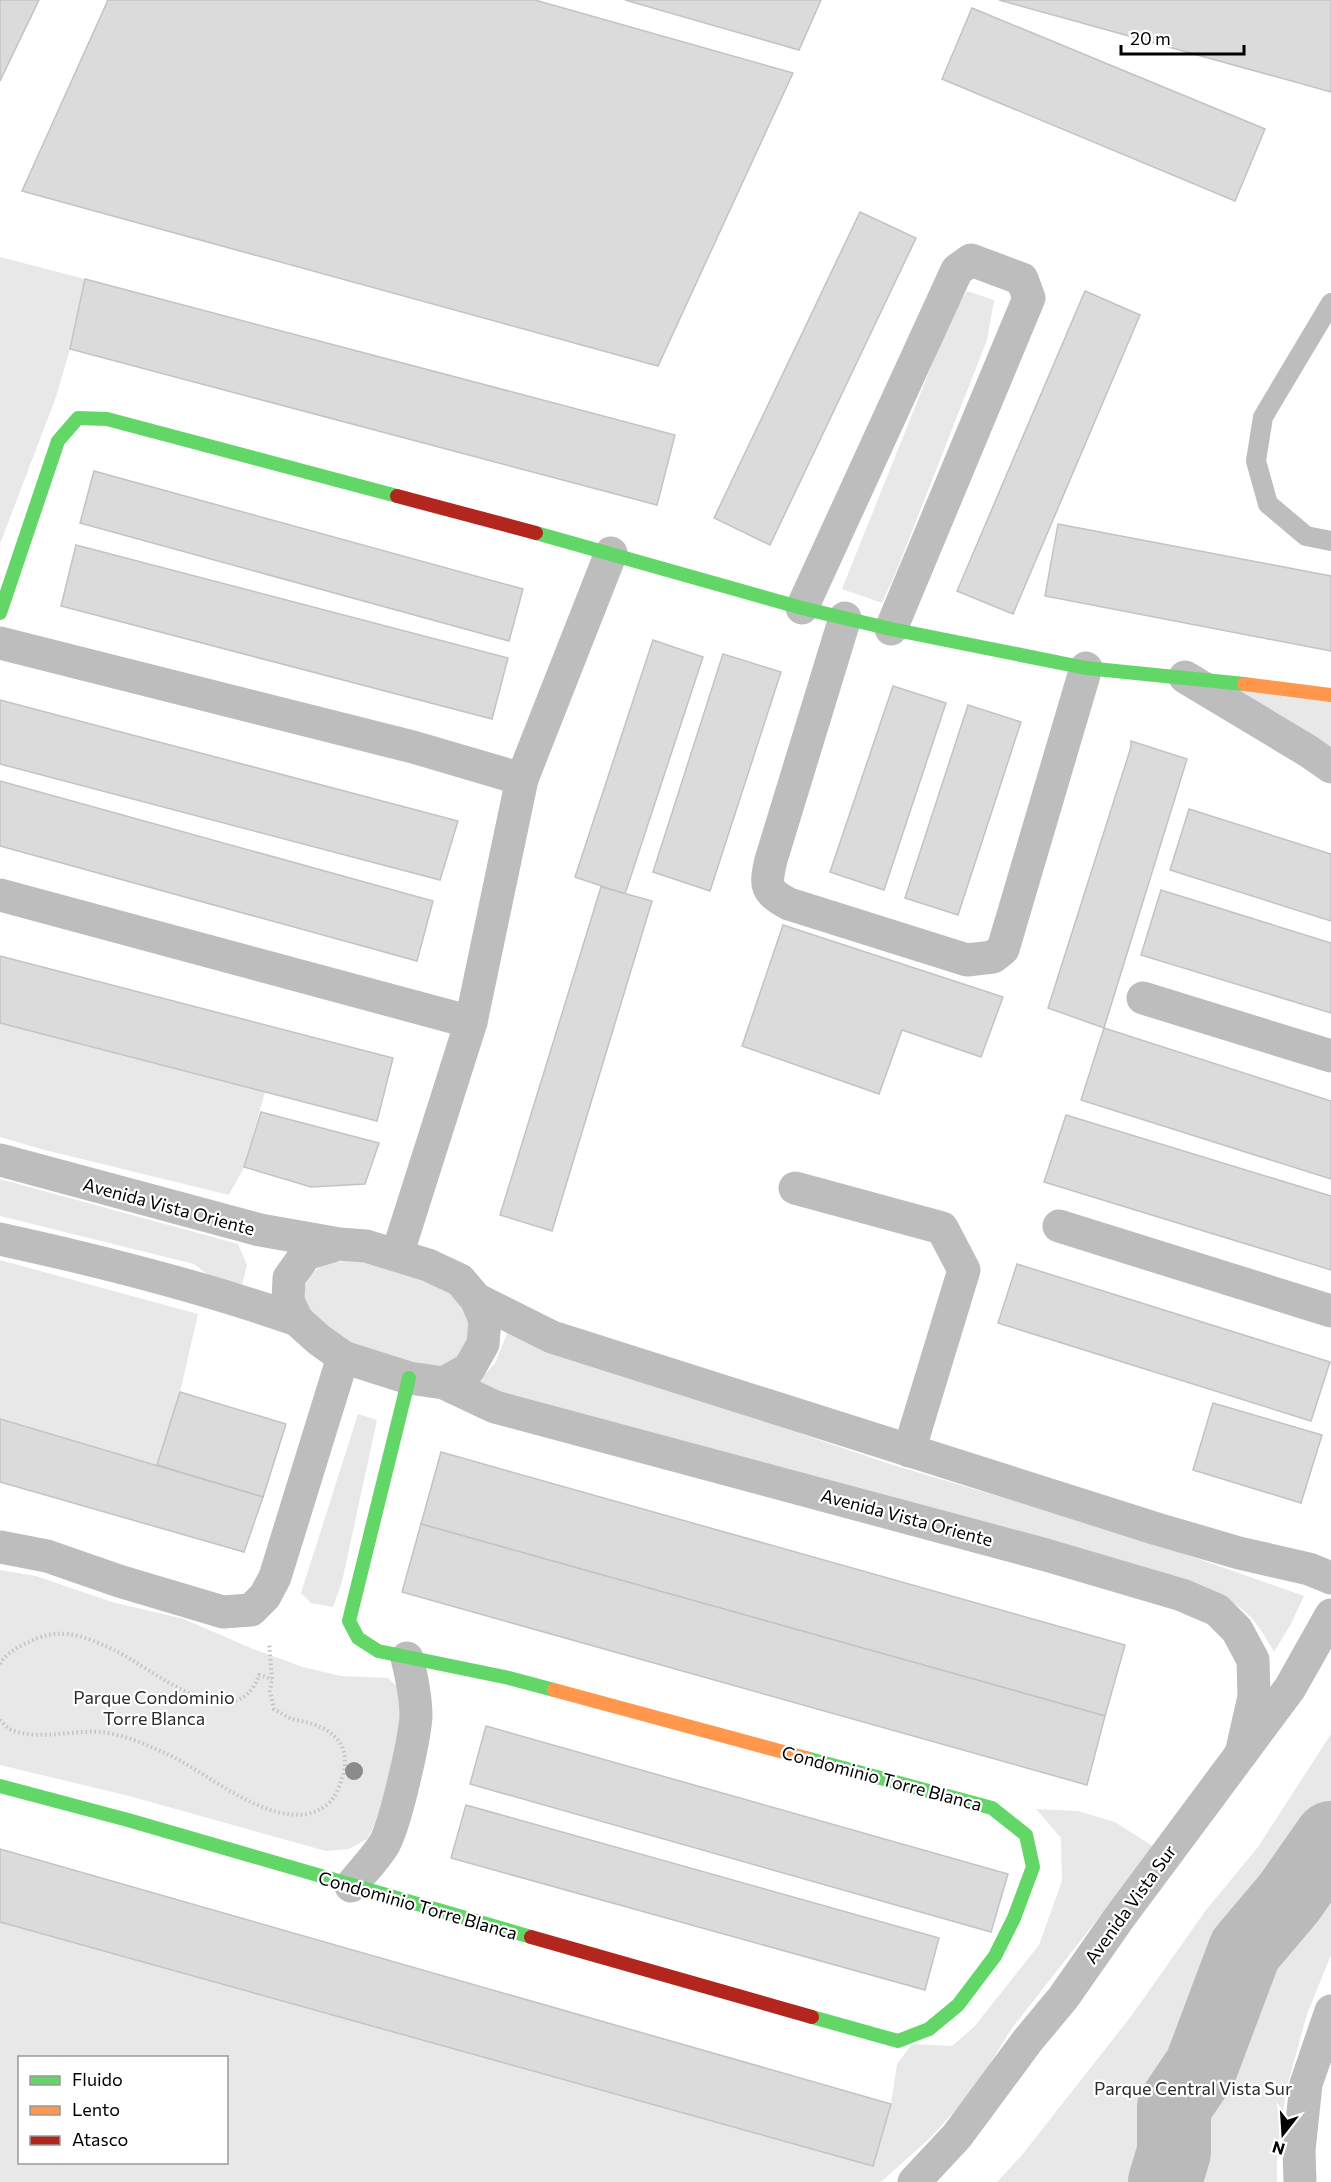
<svg xmlns="http://www.w3.org/2000/svg" width="1331" height="2182" font-family="Commissioner,sans-serif">
  <style>
    .green { fill: #e8e8e8; fill-rule: evenodd }
    .lines { fill: none; stroke-linecap: round; stroke-linejoin: round }
    .river { stroke: #bababa; stroke-width: 74 }
    .building { fill: #dbdbdb; stroke: #c3c3c3; stroke-width: 1.5 }
    .path { stroke: #c2c2c2; stroke-width: 4; stroke-dasharray: 1.5 3; stroke-linecap: butt }
    .lane { stroke: #bdbdbd; stroke-width: 20 }
    .street { stroke: #bdbdbd; stroke-width: 33 }
    .fast { stroke: #63d668; stroke-width: 14 }
    .slow { stroke: #ff974d; stroke-width: 14 }
    .jam { stroke: #b3261e; stroke-width: 14 }
    .tree { fill: #8b8b8b }
    .labels { text-anchor: middle; dominant-baseline: central; stroke-width: 4.5; stroke-linejoin: round; paint-order: stroke }
    .street-label { font-size: 18px; fill: #000; stroke: #fff }
    .park-label { font-size: 18px; fill: #2c2c2c; stroke: #fff }
  </style>
  <rect width="100%" height="100%" fill="#fff"/>
  <g class="green">
    <path d="M0 257 85 279 70 349 56 397 0 544Z"/>
    <path d="M967 291 994 300 987 340 896 572 882 603 842 589 952 315Z"/>
    <path d="M1211 686 1331 699V764Z"/>
    <path d="M0 1023 265 1092 244 1167 229 1195 41 1149 0 1137Z"/>
    <path d="M0 1179 238 1244 247 1265 241 1290 217 1282 194 1264 0 1216Z"/>
    <path d="M0 1260 198 1314 180 1392 157 1465 0 1419Z"/>
    <path d="M365 1260 452 1290 481 1320 464 1364 408 1370 322 1330 301 1296C314 1259 329 1262 365 1260Z"/>
    <path d="M509 1329 559 1352 893 1465 1142 1539 1304 1596 1291 1624 1274 1652C1256 1619 1246 1608 1212 1591L503 1395 477 1383 495 1363Z"/>
    <path d="M358 1414 377 1420 342 1582 333 1607 311 1603 301 1593Z"/>
    <path d="M0 1570 36 1576 112 1602 184 1619 253 1649 303 1667 341 1676 388 1678 401 1690 402 1720 380 1815 367 1839 349 1849 326 1851 129 1796 0 1765Z"/>
    <path d="M1331 1734V1955L1307 2014 1286 2090 1277 2163V2182H997L1022 2155 1132 2015 1206 1910 1258 1847Z"/>
    <path d="M1036 1809 1078 1811 1115 1822 1154 1847 1012 2028 974 2090 931 2137 881 2182H0V1922L873 2166 891 2104 897 2064 912 2044 952 2046 974 2027 1039 1945 1062 1881 1061 1838ZM20 2058H226V2162H20Z"/>
  </g>
  <g class="lines">
    <path class="river" d="M1165 2182 1174 2152V2107L1201 2067 1245 1950 1289 1898 1331 1838"/>
  </g>
  <g class="building">
    <path d="M0 0H39L0 81Z"/>
    <path d="M108 0H535L793 73 658 366 22 191Z"/>
    <path d="M625 0H821L799 50Z"/>
    <path d="M999 0H1331V92Z"/>
    <path d="M972 8 1265 129 1235 201 942 79Z"/>
    <path d="M860 212 916 238 770 545 714 518Z"/>
    <path d="M85 279 675 435 657 505 70 349Z"/>
    <path d="M1085 291 1140 315 1013 614 957 591Z"/>
    <path d="M94 471 523 589 509 641 80 523Z"/>
    <path d="M1058 524 1331 576V651L1045 596Z"/>
    <path d="M76 545 508 658 492 719 61 606Z"/>
    <path d="M653 640 703 657 625 894 575 877Z"/>
    <path d="M723 654 781 672 710 891 653 872Z"/>
    <path d="M893 686 946 703 884 890 830 872Z"/>
    <path d="M0 700 458 821 440 880 0 764Z"/>
    <path d="M968 705 1021 722 958 915 905 898Z"/>
    <path d="M1131 741 1187 759 1104 1028 1048 1008 1131 747Z"/>
    <path d="M0 781 433 901 417 961 0 846Z"/>
    <path d="M1189 809 1331 854V921L1170 870Z"/>
    <path d="M601 887 652 901 552 1231 500 1215Z"/>
    <path d="M1161 890 1331 943V1013L1141 955Z"/>
    <path d="M783 925 1003 997 981 1057 902 1030 879 1094 742 1046Z"/>
    <path d="M0 956 393 1058 377 1121 0 1023Z"/>
    <path d="M1104 1028 1331 1101V1179L1081 1100Z"/>
    <path d="M261 1112 379 1143 365 1184 311 1187 244 1167Z"/>
    <path d="M1066 1115 1331 1196V1270L1044 1182Z"/>
    <path d="M1017 1264 1330 1362 1311 1421 998 1323Z"/>
    <path d="M180 1392 286 1424 263 1497 157 1465Z"/>
    <path d="M1213 1403 1322 1435 1301 1503 1193 1470Z"/>
    <path d="M0 1419 263 1497 244 1552 0 1482Z"/>
    <path d="M441 1452 1125 1645 1105 1716 421 1524Z"/>
    <path d="M421 1524 1105 1716 1087 1785 402 1592Z"/>
    <path d="M486 1726 1008 1874 991 1932 470 1784Z"/>
    <path d="M466 1805 939 1938 925 1990 451 1858Z"/>
    <path d="M0 1849 891 2104 873 2166 0 1922Z"/>
  </g>
  <g class="lines">
    <g class="path">
      <path d="M0 1664C6 1653 18 1647 29 1642 42 1635 54 1633 68 1634 84 1636 102 1644 116 1651 152 1668 235 1742 259 1675L272 1679"/>
      <path d="M0 1720C4 1724 9 1730 14 1731 42 1740 72 1730 100 1732 122 1734 145 1744 165 1753 206 1770 284 1843 329 1803 337 1796 340 1784 343 1775 350 1749 338 1732 312 1724 305 1721 297 1721 290 1718 285 1716 280 1712 274 1709L270 1691 272 1679 269 1643"/>
    </g>
    <path class="lane" d="M1331 303 1263 417 1256 461 1268 504 1306 536 1331 541"/>
    <g class="street">
      <path d="M802 608 957 270 971 260 1022 279 1029 298 891 629"/>
      <path d="M845 618 771 860C765 886 765 891 789 904L967 960 993 957 1003 949 1086 668"/>
      <path d="M0 643 413 747 522 779"/>
      <path d="M1185 677 1308 751 1331 767"/>
      <path d="M0 895 471 1022"/>
      <path d="M1143 998 1331 1056"/>
      <path d="M0 1160 260 1230 334 1243"/>
      <path d="M795 1188 942 1228 964 1270 909 1451"/>
      <path d="M1059 1226 1331 1311"/>
      <path d="M0 1239C101 1261 200 1286 297 1320"/>
      <path d="M397 1255 471 1022 522 779 611 553"/>
      <path d="M476 1299 552 1337 1157 1529 1239 1553 1309 1569 1331 1578"/>
      <path d="M444 1383 469 1369 483 1344 485 1320 476 1299 460 1280 428 1265 366 1246 339 1244 306 1254 289 1278 288 1301 297 1320 318 1339 343 1357 409 1378 444 1383 495 1407 1046 1555 1182 1595 1217 1610 1237 1630 1253 1660 1254 1697 1241 1754"/>
      <path d="M0 1547 47 1556 119 1581 223 1612 251 1610 265 1596 275 1577 343 1357"/>
      <path d="M351 1886C361 1873 374 1860 383 1846 395 1828 414 1741 416 1717 416 1697 412 1678 407 1658"/>
      <path d="M914 2182 957 2136 1028 2040 1063 1998 1119 1918 1290 1688 1331 1615"/>
      <path d="M1300 2182 1299 2150 1306 2084 1331 2011"/>
    </g>
    <g class="fast">
      <path d="M536 533 802 608 891 629 1086 668 1244 684"/>
      <path d="M0 613 58 441 78 418 107 419 397 496"/>
      <path d="M409 1378 349 1621 358 1638 378 1651 509 1678 554 1690"/>
      <path d="M806 1758 992 1808 1026 1835 1033 1867 1014 1918 995 1956 958 2005 929 2029 898 2041 812 2017"/>
      <path d="M0 1786 128 1820 531 1937"/>
    </g>
    <g class="slow">
      <path d="M1244 684 1331 695"/>
      <path d="M554 1690 806 1758"/>
    </g>
    <g class="jam">
      <path d="M397 496 536 533"/>
      <path d="M531 1937 812 2017"/>
    </g>
  </g>
  <circle class="tree" cx="354" cy="1771" r="9"/>
  <g class="labels">
    <g class="street-label">
      <text transform="translate(169 1206) rotate(15)">Avenida Vista Oriente</text>
      <text transform="translate(907 1517) rotate(15)">Avenida Vista Oriente</text>
      <text transform="translate(882 1778) rotate(15)">Condominio Torre Blanca</text>
      <text transform="translate(1130 1904) rotate(-54)">Avenida Vista Sur</text>
      <text transform="translate(418 1905) rotate(16)">Condominio Torre Blanca</text>
    </g>
    <g class="park-label">
      <text x="154" y="1697">Parque Condominio<tspan x="154" dy="21">Torre Blanca</tspan></text>
      <text x="1193" y="2088">Parque Central Vista Sur</text>
    </g>
  </g>
  <rect x="18" y="2056" width="210" height="108" fill="#ffffff" stroke="#999999" stroke-width="1.5"/>
  <rect x="30" y="2076" width="30" height="9" fill="#63d668" stroke="#999999" stroke-width="1.5"/>
  <text x="72" y="2086" font-size="18" fill="#000000">Fluido</text>
  <rect x="30" y="2106" width="30" height="9" fill="#ff974d" stroke="#999999" stroke-width="1.5"/>
  <text x="72" y="2116" font-size="18" fill="#000000">Lento</text>
  <rect x="30" y="2136" width="30" height="9" fill="#b3261e" stroke="#999999" stroke-width="1.5"/>
  <text x="72" y="2146" font-size="18" fill="#000000">Atasco</text>
  <g transform="translate(1283 2134) rotate(197)" stroke="#ffffff" stroke-width="4.5" paint-order="stroke">
  <path d="M0-4.5L10 22L0 15L-10 22Z" fill="#000000"/>
  <text y="-9" font-size="16" font-weight="bold" text-anchor="middle" fill="#000000">N</text>
  </g>
  <path d="M1121 45v9h123v-9" fill="none" stroke="#000000" stroke-width="3"/>
  <text x="1130" y="45" font-size="18" fill="#000000" stroke="#ffffff" stroke-width="4.5" paint-order="stroke">20 m</text>
</svg>
